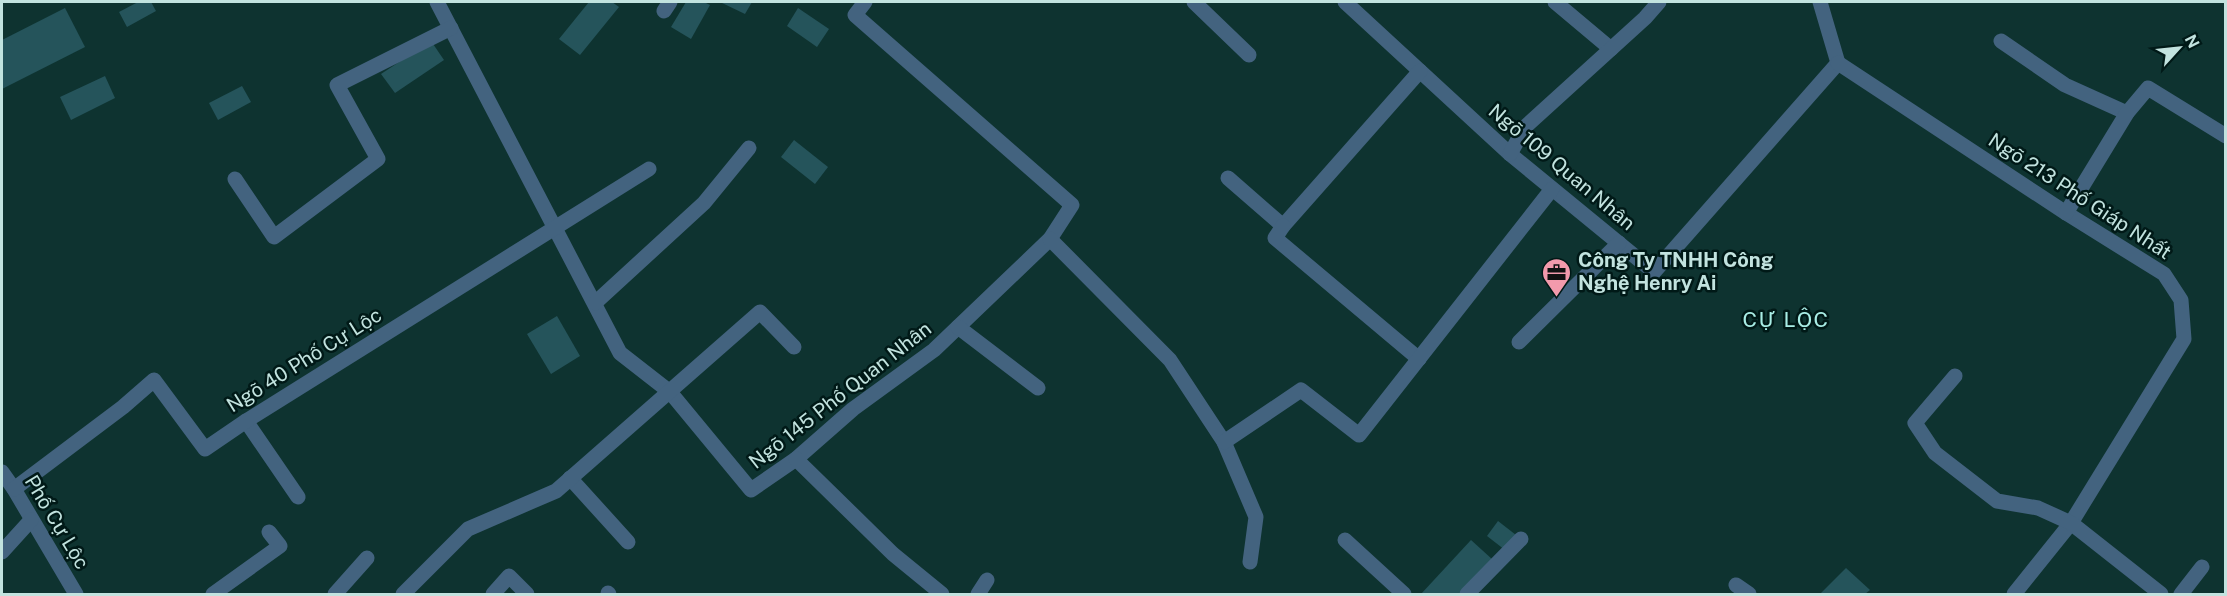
<svg xmlns="http://www.w3.org/2000/svg" width="2227" height="596" font-family="'Public Sans',sans-serif">
  <style>
    .building { fill: #25545b }
    .lines { fill: none; stroke-linecap: round; stroke-linejoin: round }
    .minor { stroke: #43637f; stroke-width: 15 }
    .labels { text-anchor: middle; dominant-baseline: central; stroke-width: 5; stroke-linejoin: round; paint-order: stroke }
    .street-label { font-size: 20px; fill: #c2e3df; stroke: #001917 }
    .poi-label { font-size: 20px; font-weight: bold; fill: #c2e3df; stroke: #001917; text-anchor: start }
    .neighbourhood-label { font-size: 21px; letter-spacing: 1.5px; fill: #a8ede5; stroke: #001917 }
  </style>
  <rect width="100%" height="100%" fill="#0e3330"/>
  <g class="building">
    <path d="M138 2H151L156 11 127 27 119 12Z"/>
    <path d="M589 2H612L619 7 580 55 559 39Z"/>
    <path d="M686 2H704L710 5 691 39 671 27Z"/>
    <path d="M720 2H752L745 14Z"/>
    <path d="M65 8 85 47 2 89V40Z"/>
    <path d="M798 8 829 29 817 47 787 26Z"/>
    <path d="M431 41 444 60 395 93 381 74Z"/>
    <path d="M105 76 115 98 71 120 60 97Z"/>
    <path d="M242 86 251 102 218 120 209 103Z"/>
    <path d="M794 140 828 167 815 184 781 157Z"/>
    <path d="M557 316 580 356 551 374 527 334Z"/>
    <path d="M1498 521 1516 535 1505 550 1487 536Z"/>
    <path d="M1471 540 1493 560 1461 594H1421Z"/>
    <path d="M1846 568 1870 590 1865 594H1820Z"/>
  </g>
  <g class="lines">
    <g class="minor">
      <path d="M437 2 620 353 670 392 751 490 796 459 853 409 934 350 1050 239 1072 205 855 15 865 2"/>
      <path d="M1194 2 1249 55"/>
      <path d="M1345 2 1510 154 1654 272 1838 63"/>
      <path d="M1555 2 1611 49"/>
      <path d="M1820 2 1838 63"/>
      <path d="M664 11 670 2"/>
      <path d="M2001 41 2065 85 2127 113"/>
      <path d="M1838 63 2066 213 2164 274 2181 300 2184 339 2071 523 2014 594"/>
      <path d="M1510 154 1525 127 1645 18 1659 2"/>
      <path d="M1228 178 1283 226 1420 71"/>
      <path d="M235 179 274 237 378 159 337 85 451 28"/>
      <path d="M2066 213 2127 113 2148 88 2226 136"/>
      <path d="M1283 226 1275 238 1419 359"/>
      <path d="M1050 239 1170 360 1224 442 1256 517 1250 562"/>
      <path d="M595 303 704 203 749 148"/>
      <path d="M958 327 1038 388"/>
      <path d="M1519 342 1619 243"/>
      <path d="M1955 376 1915 423 1935 453 1997 501 2038 508 2071 523 2161 594"/>
      <path d="M246 421 298 497"/>
      <path d="M1224 442 1301 390 1359 435 1552 189"/>
      <path d="M796 459 893 554 942 594"/>
      <path d="M2 472 14 489 76 594"/>
      <path d="M570 478 628 542"/>
      <path d="M14 489 123 407 154 380 205 449 246 421 649 169"/>
      <path d="M1345 540 1404 594"/>
      <path d="M2 552 31 520"/>
      <path d="M1736 585 1749 594"/>
      <path d="M608 593 609 594"/>
      <path d="M213 594 280 546 269 532"/>
      <path d="M335 594 367 558"/>
      <path d="M403 594 468 529 556 491 760 312 794 347"/>
      <path d="M493 594 509 576 527 594"/>
      <path d="M978 594 987 580"/>
      <path d="M1467 594 1521 539"/>
      <path d="M2181 594 2202 567"/>
    </g>
  </g>
  <defs>
    <symbol id="office-pin" viewBox="-11 -11 22 30"><path d="M0 17L-7.5 6A9.5 9.5 0 1 1 7.5 6Z" fill="#f39aac" stroke="#001917"/><path d="M-6-3h4V-5.5h4V-3h4V5H-6ZM-1-4.5V-3h2v-1.5ZM-6 0V1H6V0Z" fill="#111"/></symbol>
  </defs>
  <g fill-rule="evenodd">
    <use href="#office-pin" x="1540" y="256" width="33" height="45"/>
  </g>
  <g class="labels">
    <g class="street-label">
      <text transform="translate(1562 167) rotate(40)">Ngõ 109 Quan Nhân</text>
      <text transform="translate(2080 196) rotate(33)">Ngõ 213 Phố Giáp Nhất</text>
      <text transform="translate(304 360) rotate(-32)">Ngõ 40 Phố Cự Lộc</text>
      <text transform="translate(840 395) rotate(-38)">Ngõ 145 Phố Quan Nhân</text>
      <text transform="translate(57 522) rotate(59)">Phố Cự Lộc</text>
    </g>
    <g class="poi-label">
      <text x="1578" y="260">Công Ty TNHH Công<tspan x="1578" dy="23">Nghệ Henry Ai</tspan></text>
    </g>
    <g class="neighbourhood-label">
      <text x="1786" y="319">CỰ LỘC</text>
    </g>
  </g>
  <rect width="2227" height="596" fill="none" stroke="#c2e3df" stroke-width="6"/>
  <g transform="translate(2179 48) rotate(63)" stroke="#001917" stroke-width="4.5" paint-order="stroke">
  <path d="M0-4.5L10 22L0 15L-10 22Z" fill="#c2e3df"/>
  <text y="-9" font-size="16" font-weight="bold" text-anchor="middle" fill="#c2e3df">N</text>
  </g>
</svg>
